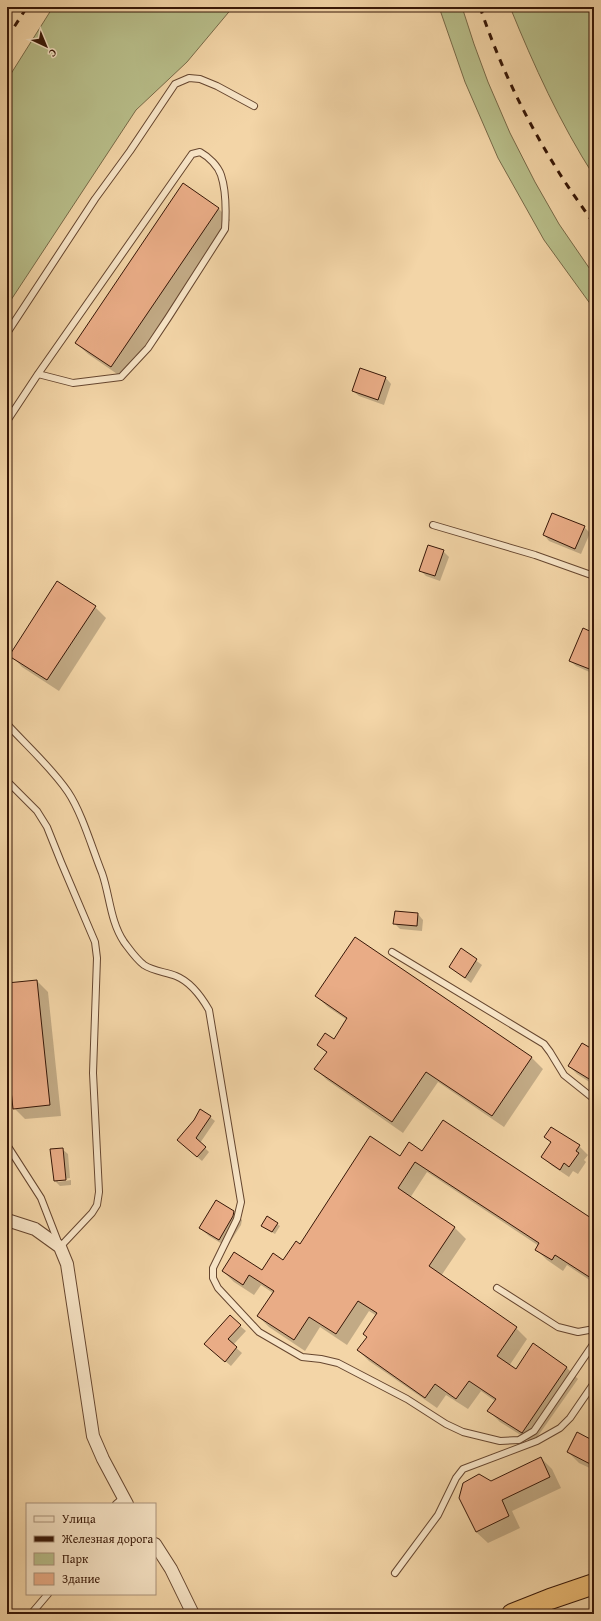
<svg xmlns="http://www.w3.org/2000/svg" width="601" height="1621" font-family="'Gentium Book Plus',serif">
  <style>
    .green { fill: #b8be8a; stroke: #786a48 }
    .shadow { fill: #0003 }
    .building { fill: #e9ac86; stroke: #371707 }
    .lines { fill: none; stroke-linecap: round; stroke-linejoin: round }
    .service-casing { stroke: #66462f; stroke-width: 8 }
    .minor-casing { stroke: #66462f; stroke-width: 14 }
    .trunk-casing { stroke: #371707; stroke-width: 22 }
    .service { stroke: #f7e4c6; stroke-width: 6 }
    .minor { stroke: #f7e4c6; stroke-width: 12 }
    .trunk { stroke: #eaba74; stroke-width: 20 }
    .rail { stroke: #371707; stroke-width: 3; stroke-dasharray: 7 7; stroke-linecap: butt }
  </style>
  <rect width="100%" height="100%" fill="#f3d5a7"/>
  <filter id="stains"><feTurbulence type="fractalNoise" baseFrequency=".005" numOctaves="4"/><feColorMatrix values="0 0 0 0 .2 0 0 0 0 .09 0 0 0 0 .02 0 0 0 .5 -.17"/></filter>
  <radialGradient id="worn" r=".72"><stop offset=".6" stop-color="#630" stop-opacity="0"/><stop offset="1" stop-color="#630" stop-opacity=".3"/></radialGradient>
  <g class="green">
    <path d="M53 7H233L187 62 136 110 7 306V80Z"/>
    <path d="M439 7H462L474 44 488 82 510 133 535 182 559 224 594 275V309L544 240 498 158 465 82Z"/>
    <path d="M510 7H594V176C560 123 534 66 510 7Z"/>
  </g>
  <g class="shadow">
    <path d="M218 208 230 220 123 378 88 354 76 343Z"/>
    <path d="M361 369 386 378 391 384 384 405 359 396 353 391Z"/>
    <path d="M584 527 590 533 581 554 549 541 544 535Z"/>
    <path d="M443 551 449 557 440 581 426 576 421 571Z"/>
    <path d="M95 607 106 618 59 691 22 667 11 655Z"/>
    <path d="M594 634V674L576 666 570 661Z"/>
    <path d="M418 914 423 920 422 931 400 929 394 923Z"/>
    <path d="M356 938 532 1058 543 1069 504 1127 438 1082 403 1133 327 1080 316 1069 327 1053 319 1045 334 1040 347 1020 328 1007 316 996Z"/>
    <path d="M462 950 482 965 471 983 450 967Z"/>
    <path d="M37 981 48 992 61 1116 25 1119 14 1108 7 1043V984Z"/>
    <path d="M594 1051V1085L577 1074 569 1066Z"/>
    <path d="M201 1110 215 1121 200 1143 209 1152 202 1161 183 1145Z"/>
    <path d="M552 1128 579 1146 588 1155 584 1160 586 1162 578 1174 573 1171 569 1177 551 1165 543 1157 552 1143 546 1137Z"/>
    <path d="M62 1149 68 1154 70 1178 58 1180V1182L71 1180V1185L60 1186 55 1181Z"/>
    <path d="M423 1152 594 1221V1283L567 1265 563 1271 547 1260 536 1249 539 1246 427 1172 410 1198 455 1228 466 1239 441 1276 516 1328 527 1339 509 1366 516 1371 533 1345 567 1368 578 1379 533 1443 500 1422 489 1411 495 1401 481 1391 468 1409 446 1395 437 1408 369 1361 358 1350 367 1337 377 1316 369 1311 347 1345 320 1327 305 1351 269 1327 258 1316 273 1293 261 1285 254 1295 234 1282 223 1271H262L283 1261 400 1157Z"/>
    <path d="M7 1189 12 1193 10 1202H7Z"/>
    <path d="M234 1212 242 1220 241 1225 227 1247 209 1236 200 1228Z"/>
    <path d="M277 1224 280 1226 275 1234 265 1228Z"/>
    <path d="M240 1326 246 1331 233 1345 242 1353 231 1366 211 1349Z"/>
    <path d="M594 1442V1470L579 1463 568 1452Z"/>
    <path d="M541 1458 552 1469 561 1488 512 1511 520 1528 488 1543 476 1532 491 1482Z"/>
  </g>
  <g class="building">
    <path d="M183 183 219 208 111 367 75 343Z"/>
    <path d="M360 368 386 377 378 400 352 391Z"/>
    <path d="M552 513 585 526 575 549 543 535Z"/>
    <path d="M428 545 444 550 435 576 419 571Z"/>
    <path d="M57 581 96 606 47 680 9 656Z"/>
    <path d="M583 628 594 633V665L592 670 569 661Z"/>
    <path d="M395 911 418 913 417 926 393 924Z"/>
    <path d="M355 937 532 1057 492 1116 426 1072 392 1122 314 1069 327 1052 317 1045 325 1033 334 1039 347 1018 315 996Z"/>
    <path d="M461 948 477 959 465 978 449 967Z"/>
    <path d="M37 980 50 1105 13 1109 7 1052V983Z"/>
    <path d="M582 1043 594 1050V1082L568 1066Z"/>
    <path d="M200 1109 211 1116 196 1138 206 1147 197 1157 177 1140 194 1120Z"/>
    <path d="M443 1120 594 1220V1280L555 1255 552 1260 535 1250 539 1243 415 1162 398 1188 455 1227 429 1266 517 1327 497 1356 516 1369 533 1343 567 1367 522 1433 487 1411 496 1399 469 1381 456 1399 435 1384 425 1398 357 1350 367 1337 363 1334 377 1313 358 1301 336 1334 309 1317 294 1340 257 1316 274 1291 249 1275 243 1285 222 1271 234 1252 262 1270 273 1253 283 1260 296 1241 300 1244 370 1136 400 1156 409 1142 422 1151Z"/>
    <path d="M551 1127 580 1145 576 1151 579 1153 569 1167 564 1163 560 1170 541 1157 551 1142 544 1137Z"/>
    <path d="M63 1148 66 1180 54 1181 50 1149Z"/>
    <path d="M216 1200 234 1211 233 1216 219 1240 199 1228Z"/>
    <path d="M267 1216 278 1223 272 1232 261 1226Z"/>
    <path d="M230 1315 241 1325 228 1339 237 1347 225 1362 204 1344Z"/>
    <path d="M577 1432 594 1441V1466L567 1452Z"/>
    <path d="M541 1457 550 1477 502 1500 509 1516 476 1532 459 1498 463 1483 479 1474 491 1481Z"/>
  </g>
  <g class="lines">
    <defs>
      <g id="service">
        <path d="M7 333 95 199 130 151 175 84 189 78 200 79 217 86 254 106"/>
        <path d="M7 421 38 374 192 154 200 152C209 157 218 166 221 175 226 190 226 214 225 229L168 318 148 348 121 377 73 383 38 374"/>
        <path d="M433 525 535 555 594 576"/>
        <path d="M7 724C27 746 51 767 68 792 82 813 92 848 102 873 110 896 110 921 124 942 130 950 136 959 144 965 153 971 166 972 176 976 191 982 201 996 209 1010L241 1202 237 1219 213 1268V1278L218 1288 259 1332 302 1357 321 1359 338 1363 407 1399 446 1424 463 1432 500 1441 519 1440 534 1431 594 1343"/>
        <path d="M7 781 37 811 47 827 61 862 95 942 97 958 93 1073 99 1192 97 1205 92 1213 60 1247 41 1198 7 1145"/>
        <path d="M392 952 544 1044 550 1052 564 1075 594 1099"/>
        <path d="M497 1288 558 1327 578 1332 594 1329"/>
        <path d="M116 1504 123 1498"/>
        <path d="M395 1573 438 1515 456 1478 463 1469 537 1441 560 1428 570 1418 594 1383"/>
        <path d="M31 1614 48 1594"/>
      </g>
      <g id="minor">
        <path d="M7 1220 35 1229 60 1247 67 1264 93 1436 103 1459 127 1504"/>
        <path d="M155 1544 171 1569 193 1614"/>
      </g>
      <path id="trunk" d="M512 1614 550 1599 594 1584"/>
    </defs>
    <use href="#service" class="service-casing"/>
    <use href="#minor" class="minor-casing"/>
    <use href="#trunk" class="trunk-casing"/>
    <use href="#service" class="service"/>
    <use href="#minor" class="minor"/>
    <use href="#trunk" class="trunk"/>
    <g class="rail">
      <path d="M480 7C499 64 526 120 558 171 569 189 582 206 594 224"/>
      <path d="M7 22 17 7"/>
      <path d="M7 38 27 7"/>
    </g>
  </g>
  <rect width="601" height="1621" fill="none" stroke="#f3d5a7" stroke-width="24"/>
  <rect x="8" y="8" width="585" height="1605" fill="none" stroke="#371707" stroke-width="2"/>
  <rect x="12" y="12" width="577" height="1597" fill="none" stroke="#371707"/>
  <rect x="26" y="1503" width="130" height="92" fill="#f7e4c6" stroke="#aa927a"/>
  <rect x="34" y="1516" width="20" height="6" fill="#f7e4c6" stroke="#aa927a"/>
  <text x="62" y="1523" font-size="12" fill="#371707">Улица</text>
  <rect x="34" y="1536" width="20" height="6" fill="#371707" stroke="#aa927a"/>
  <text x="62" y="1543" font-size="12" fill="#371707">Железная дорога</text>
  <rect x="34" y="1553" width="20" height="12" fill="#b8be8a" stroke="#aa927a"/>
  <text x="62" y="1563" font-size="12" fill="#371707">Парк</text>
  <rect x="34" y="1573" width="20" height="12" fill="#e9ac86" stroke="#aa927a"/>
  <text x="62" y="1583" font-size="12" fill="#371707">Здание</text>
  <g transform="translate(46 46) rotate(136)" stroke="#f7e4c6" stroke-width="3" paint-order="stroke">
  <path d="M0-3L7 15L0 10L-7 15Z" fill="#371707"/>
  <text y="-6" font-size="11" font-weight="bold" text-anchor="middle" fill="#371707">С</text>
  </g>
  <rect width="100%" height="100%" filter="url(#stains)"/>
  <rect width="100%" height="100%" fill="url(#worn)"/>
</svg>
